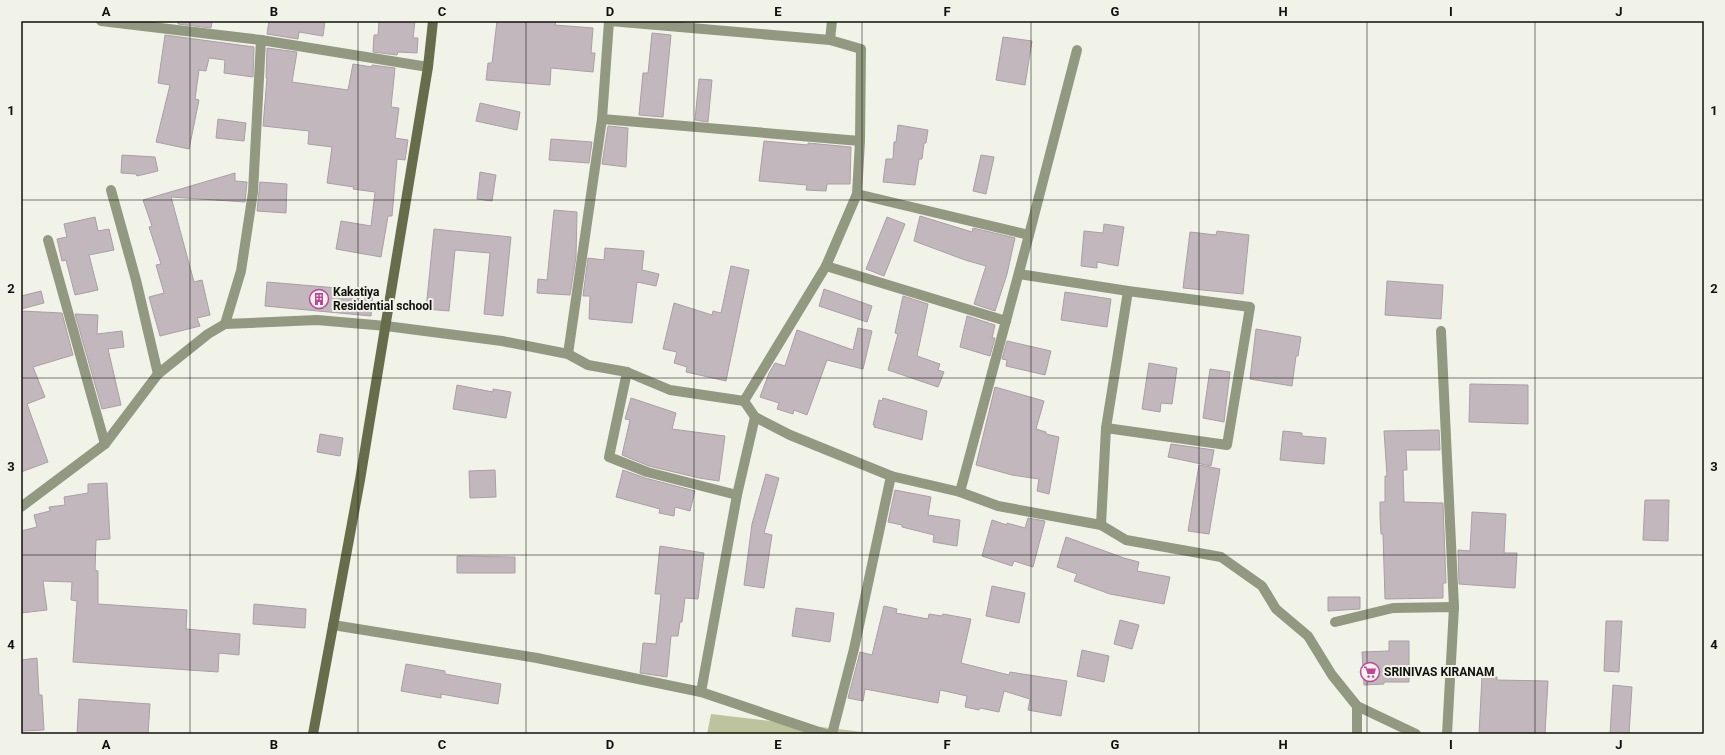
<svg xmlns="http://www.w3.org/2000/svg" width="1725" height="755" font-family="Roboto,sans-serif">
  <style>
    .green { fill: #bdc49d }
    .building { fill: #c1b7bd; stroke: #a99fa5 }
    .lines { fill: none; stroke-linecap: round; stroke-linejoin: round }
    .street { stroke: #939881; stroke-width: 10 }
    .secondary { stroke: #676d4b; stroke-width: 10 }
    .grid { fill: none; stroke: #10110d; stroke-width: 1; stroke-opacity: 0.55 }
    .labels { text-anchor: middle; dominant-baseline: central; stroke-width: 4; stroke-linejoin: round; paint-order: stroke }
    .poi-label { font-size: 12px; font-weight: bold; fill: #10110d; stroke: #f1f3e9; text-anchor: start }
    .neatline { fill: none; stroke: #10110d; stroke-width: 1.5 }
    .grid-label { font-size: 13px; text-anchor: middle; font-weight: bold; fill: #10110d }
  </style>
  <rect width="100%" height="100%" fill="#f1f3e9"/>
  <path class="green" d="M711 714 880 734H707Z"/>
  <g class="building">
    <path d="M178 21H212L211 28 178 24Z"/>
    <path d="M269 21H325L323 36 299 32 298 39 267 34Z"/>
    <path d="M379 21H415L413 38H418L417 53 398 52 397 55 373 52 374 35H378Z"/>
    <path d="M497 21H556L555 25 593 28 591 53H595L593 72 551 68 550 85 486 80 488 63H492Z"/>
    <path d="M652 33 671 35 663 117 639 115 643 73H648Z"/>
    <path d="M165 35 254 47 253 77 224 73 225 60 209 58 206 71 199 70 195 99 199 100 189 149 156 142 170 85 158 83Z"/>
    <path d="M1003 37 1032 41 1025 85 996 80Z"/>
    <path d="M267 48 297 52 292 82 348 90 353 64 372 67V65L395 68 391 107 399 108 395 138 408 140 405 160 397 159 392 216H388L381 257 336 249 341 221 371 226 375 192 353 189 354 187 327 183 332 147 308 144 309 131 263 126 267 78H266Z"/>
    <path d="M699 79 712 80 708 122 695 120Z"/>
    <path d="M480 103 520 112 517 130 476 121Z"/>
    <path d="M218 119 246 123 244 141 216 138Z"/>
    <path d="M898 125 928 130 926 143H924L922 159H919L915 185 883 182 886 159H893L894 142H896Z"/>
    <path d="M608 126 628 128 626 167 602 164Z"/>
    <path d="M551 139 592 142 589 163 549 160Z"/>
    <path d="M764 141 808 145V143L851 147 850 184H827L826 191 806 190 807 185 759 181Z"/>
    <path d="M122 155 155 157 158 171 137 176 136 174 121 173Z"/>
    <path d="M981 155 994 157 986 194 973 191Z"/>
    <path d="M480 172 496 175 492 201 477 199Z"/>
    <path d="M235 173V181L247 182 245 202 171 197 194 282 202 280 210 315 197 318 200 326 160 336 149 297 164 293 156 265 161 264 149 227 152 226 143 200Z"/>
    <path d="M260 182 287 184 286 213 257 211Z"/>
    <path d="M554 210 577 212 576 257 570 295 537 293 538 279 547 280Z"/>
    <path d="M920 216 972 232 973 228 1015 238 1007 274 995 311 974 304 986 266 965 260 914 241Z"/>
    <path d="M95 217 98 231 109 229 114 250 89 255 98 290 75 295 66 260 62 261 57 239 67 237 64 224Z"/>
    <path d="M887 217 905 224 884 276 866 269Z"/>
    <path d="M1104 224 1124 227 1118 266 1097 262V268L1081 266 1084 231 1103 233Z"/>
    <path d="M434 229 511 237 503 316 484 314 490 253 455 250 449 311 426 309Z"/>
    <path d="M1217 231 1249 235 1243 294 1183 288 1190 232 1216 235Z"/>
    <path d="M605 248 644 251 642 270 659 274 656 286 637 282 632 323 589 319 590 296H583L588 258 604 260Z"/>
    <path d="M731 266 749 270 726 381 686 372 687 367 674 363 677 352 663 349 674 303 712 315 713 311 721 313Z"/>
    <path d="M1387 281 1443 285 1441 319 1385 315Z"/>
    <path d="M267 282 373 291 371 316 265 306Z"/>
    <path d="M824 289 872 306 867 322 819 306Z"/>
    <path d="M41 291 44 303 21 309V296Z"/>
    <path d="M1065 292 1111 299 1107 327 1061 320Z"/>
    <path d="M903 296 928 304 917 356 940 364 938 370 944 372 938 387 888 370 898 334 895 333Z"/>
    <path d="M21 311 62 313 73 355 33 367 45 397 27 404 48 462 21 472Z"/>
    <path d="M75 314 98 315 97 334 122 331 124 347 108 349 121 405 102 409Z"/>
    <path d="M967 316 995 325 992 338H995L990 356 960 347Z"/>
    <path d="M858 328 872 331 863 369 827 360 807 415 794 410 793 414 777 409 779 403 760 397 769 373 775 363 785 366 797 330 853 350Z"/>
    <path d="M1256 329 1301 337 1298 356H1296L1292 386 1250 379Z"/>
    <path d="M1007 341 1051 351 1045 375 1006 366 1007 360 1002 359Z"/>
    <path d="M1149 363 1177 368 1172 404 1161 403 1160 412 1142 409Z"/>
    <path d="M1210 369 1230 372 1224 422 1203 418Z"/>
    <path d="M1470 384 1528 385V424L1469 422Z"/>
    <path d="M457 385 493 392V389L511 392 506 418 453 409Z"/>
    <path d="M995 387 1044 401 1036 429 1046 432V434L1059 437 1049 494 1037 491 1039 479 1012 475 976 465Z"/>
    <path d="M631 398 676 413 672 429 725 436 719 481 699 478 649 466 622 455 630 420 625 419Z"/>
    <path d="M883 398 927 411 922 440 874 427 875 425H873L879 400 882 401Z"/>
    <path d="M1439 430 1440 450H1406L1407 470H1403L1404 502 1443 503 1446 583H1443V598L1385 599 1383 534H1381L1380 516V502H1385V476H1387L1384 431Z"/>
    <path d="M1283 431 1302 433V436L1326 438 1324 464 1280 460Z"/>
    <path d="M320 434 343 438 340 456 317 452Z"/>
    <path d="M1171 444 1214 450 1211 466 1168 457Z"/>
    <path d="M1199 465 1220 469 1209 534 1188 531Z"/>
    <path d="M495 470 496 497 470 498 469 471Z"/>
    <path d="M623 470 645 478 695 491 690 511 675 507 674 516 659 513 660 509 616 497Z"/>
    <path d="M766 474 779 478 764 533 772 535 764 588 744 585 752 524Z"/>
    <path d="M107 483 110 539 96 540 95 570 98 571V604L187 610 186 629 240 634 239 655 219 653 218 672 73 662 77 601 71 600 72 582 43 581 47 610 21 613V531L37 527 34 515 50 511 49 507 65 505 64 497 88 493V484Z"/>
    <path d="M895 490 931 497 928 515 960 520 957 546 933 542 934 535 902 527V525L888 522Z"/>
    <path d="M1645 500H1669L1668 541 1643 540Z"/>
    <path d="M1472 512 1506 514 1504 553H1517L1515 588 1459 584 1458 550 1470 551Z"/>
    <path d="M1028 518 1045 521 1033 567 1014 561 1012 566 982 556 992 520 1007 525V523L1025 528Z"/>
    <path d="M1066 537 1124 558 1139 562 1137 571 1170 577 1164 604 1110 594 1074 581 1077 574 1057 567Z"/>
    <path d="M660 546 704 553 698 599 685 598 682 622H680L678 636H671L667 677 640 673 643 643 656 644 661 594H655Z"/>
    <path d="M457 556 515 557V573H457Z"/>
    <path d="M992 586 1025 593 1019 623 986 616Z"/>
    <path d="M1328 597H1360V609L1328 611Z"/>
    <path d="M254 604 306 609 305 628 253 624Z"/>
    <path d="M884 606 897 609 896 613 928 619 929 614 942 616 943 614 971 619 961 663 1009 675 1010 672 1067 681 1061 716 1028 710 1030 699 1004 691 999 712 980 708 979 710 965 707 967 696 940 690 938 703 865 689 863 701 848 698 860 652 872 655Z"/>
    <path d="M796 608 834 613 830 642 792 636Z"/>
    <path d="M1120 620 1139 625 1132 649 1114 644Z"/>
    <path d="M1606 621H1622L1619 672 1604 671Z"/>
    <path d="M1389 641H1409V682H1384V684L1364 685 1362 652 1389 651Z"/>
    <path d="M1082 650 1109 656 1104 682 1077 676Z"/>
    <path d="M37 658 39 695H42L44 730 21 731V660Z"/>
    <path d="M406 664 445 671V674L501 684 498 704 441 694V698L401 691Z"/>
    <path d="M1482 676 1497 677V680L1548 681 1545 734H1479Z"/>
    <path d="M1613 685 1632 687 1629 734H1610Z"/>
    <path d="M79 699 150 704 148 734H77Z"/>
  </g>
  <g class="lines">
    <g class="street">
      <path d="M101 21 261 40 428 67"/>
      <path d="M609 21 602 119 860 141 861 49 830 40"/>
      <path d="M610 21 830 40 832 21"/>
      <path d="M111 190 136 280 158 374"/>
      <path d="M857 194 1029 235 960 492"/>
      <path d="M1029 235 1077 50"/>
      <path d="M48 240 105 444"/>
      <path d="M826 266 1006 321"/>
      <path d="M1019 274 1128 291 1106 428 1101 525"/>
      <path d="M225 324 241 271 253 192 261 40"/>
      <path d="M1441 331 1454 607"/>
      <path d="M568 354 602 119"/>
      <path d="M627 372 609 457 647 472 737 495"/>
      <path d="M744 401 826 266 857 194 860 141"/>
      <path d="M1106 428 1227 445 1250 307 1128 291"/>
      <path d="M21 507 105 444 158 374 208 334 225 324 317 320 386 326 502 341 568 354 588 365 627 372 670 390 744 401 755 417 790 435 891 476 960 492 998 506 1101 525 1126 540 1221 557 1262 586 1276 609 1308 636 1332 675 1357 706 1416 734"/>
      <path d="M1335 622 1393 608 1454 607 1447 734"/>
      <path d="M333 625 537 658 701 692 737 495 755 417"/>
      <path d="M701 692 825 734"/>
      <path d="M832 734 854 649 891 476"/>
      <path d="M1357 734V706"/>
    </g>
    <path class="secondary" d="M313 734 360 480 428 67 433 21"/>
  </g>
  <path class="grid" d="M190 21V734M358 21V734M526 21V734M694 21V734M862 21V734M1031 21V734M1199 21V734M1367 21V734M1535 21V734M21 200H1704M21 378H1704M21 555H1704"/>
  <defs>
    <symbol id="building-ring" viewBox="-11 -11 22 22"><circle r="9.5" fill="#f1f3e9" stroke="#bf469a" stroke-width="1.5"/><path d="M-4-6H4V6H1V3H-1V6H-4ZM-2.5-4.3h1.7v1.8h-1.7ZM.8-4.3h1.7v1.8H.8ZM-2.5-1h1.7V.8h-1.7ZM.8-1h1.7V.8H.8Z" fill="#bf469a"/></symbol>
    <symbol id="supermarket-ring" viewBox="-11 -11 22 22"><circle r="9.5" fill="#f1f3e9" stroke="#bf469a" stroke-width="1.5"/><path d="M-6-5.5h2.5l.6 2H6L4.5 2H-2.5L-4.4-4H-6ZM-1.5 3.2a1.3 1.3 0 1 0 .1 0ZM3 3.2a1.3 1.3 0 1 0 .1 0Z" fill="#bf469a"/></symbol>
  </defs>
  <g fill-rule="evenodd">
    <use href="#building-ring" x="308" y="288" width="22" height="22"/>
    <use href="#supermarket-ring" x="1359" y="661" width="22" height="22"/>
  </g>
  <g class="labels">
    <g class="poi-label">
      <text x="333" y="292">Kakatiya<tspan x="333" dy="14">Residential school</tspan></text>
      <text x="1384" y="672">SRINIVAS KIRANAM</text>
    </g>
  </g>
  <rect width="1725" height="755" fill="none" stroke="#f1f3e9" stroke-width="44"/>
  <rect x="22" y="22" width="1681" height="711" class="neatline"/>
  <g class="grid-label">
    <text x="106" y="16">A</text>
    <text x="274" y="16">B</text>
    <text x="442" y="16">C</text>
    <text x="610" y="16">D</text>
    <text x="778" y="16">E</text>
    <text x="947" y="16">F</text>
    <text x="1115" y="16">G</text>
    <text x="1283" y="16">H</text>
    <text x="1451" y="16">I</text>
    <text x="1619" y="16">J</text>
    <text x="11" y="115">1</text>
    <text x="1714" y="115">1</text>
    <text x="11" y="293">2</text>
    <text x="1714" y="293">2</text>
    <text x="11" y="471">3</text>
    <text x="1714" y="471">3</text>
    <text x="11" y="649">4</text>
    <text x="1714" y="649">4</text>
    <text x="106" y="749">A</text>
    <text x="274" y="749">B</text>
    <text x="442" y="749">C</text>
    <text x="610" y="749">D</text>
    <text x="778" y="749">E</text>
    <text x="947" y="749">F</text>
    <text x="1115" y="749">G</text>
    <text x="1283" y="749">H</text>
    <text x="1451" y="749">I</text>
    <text x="1619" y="749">J</text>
  </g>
</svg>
